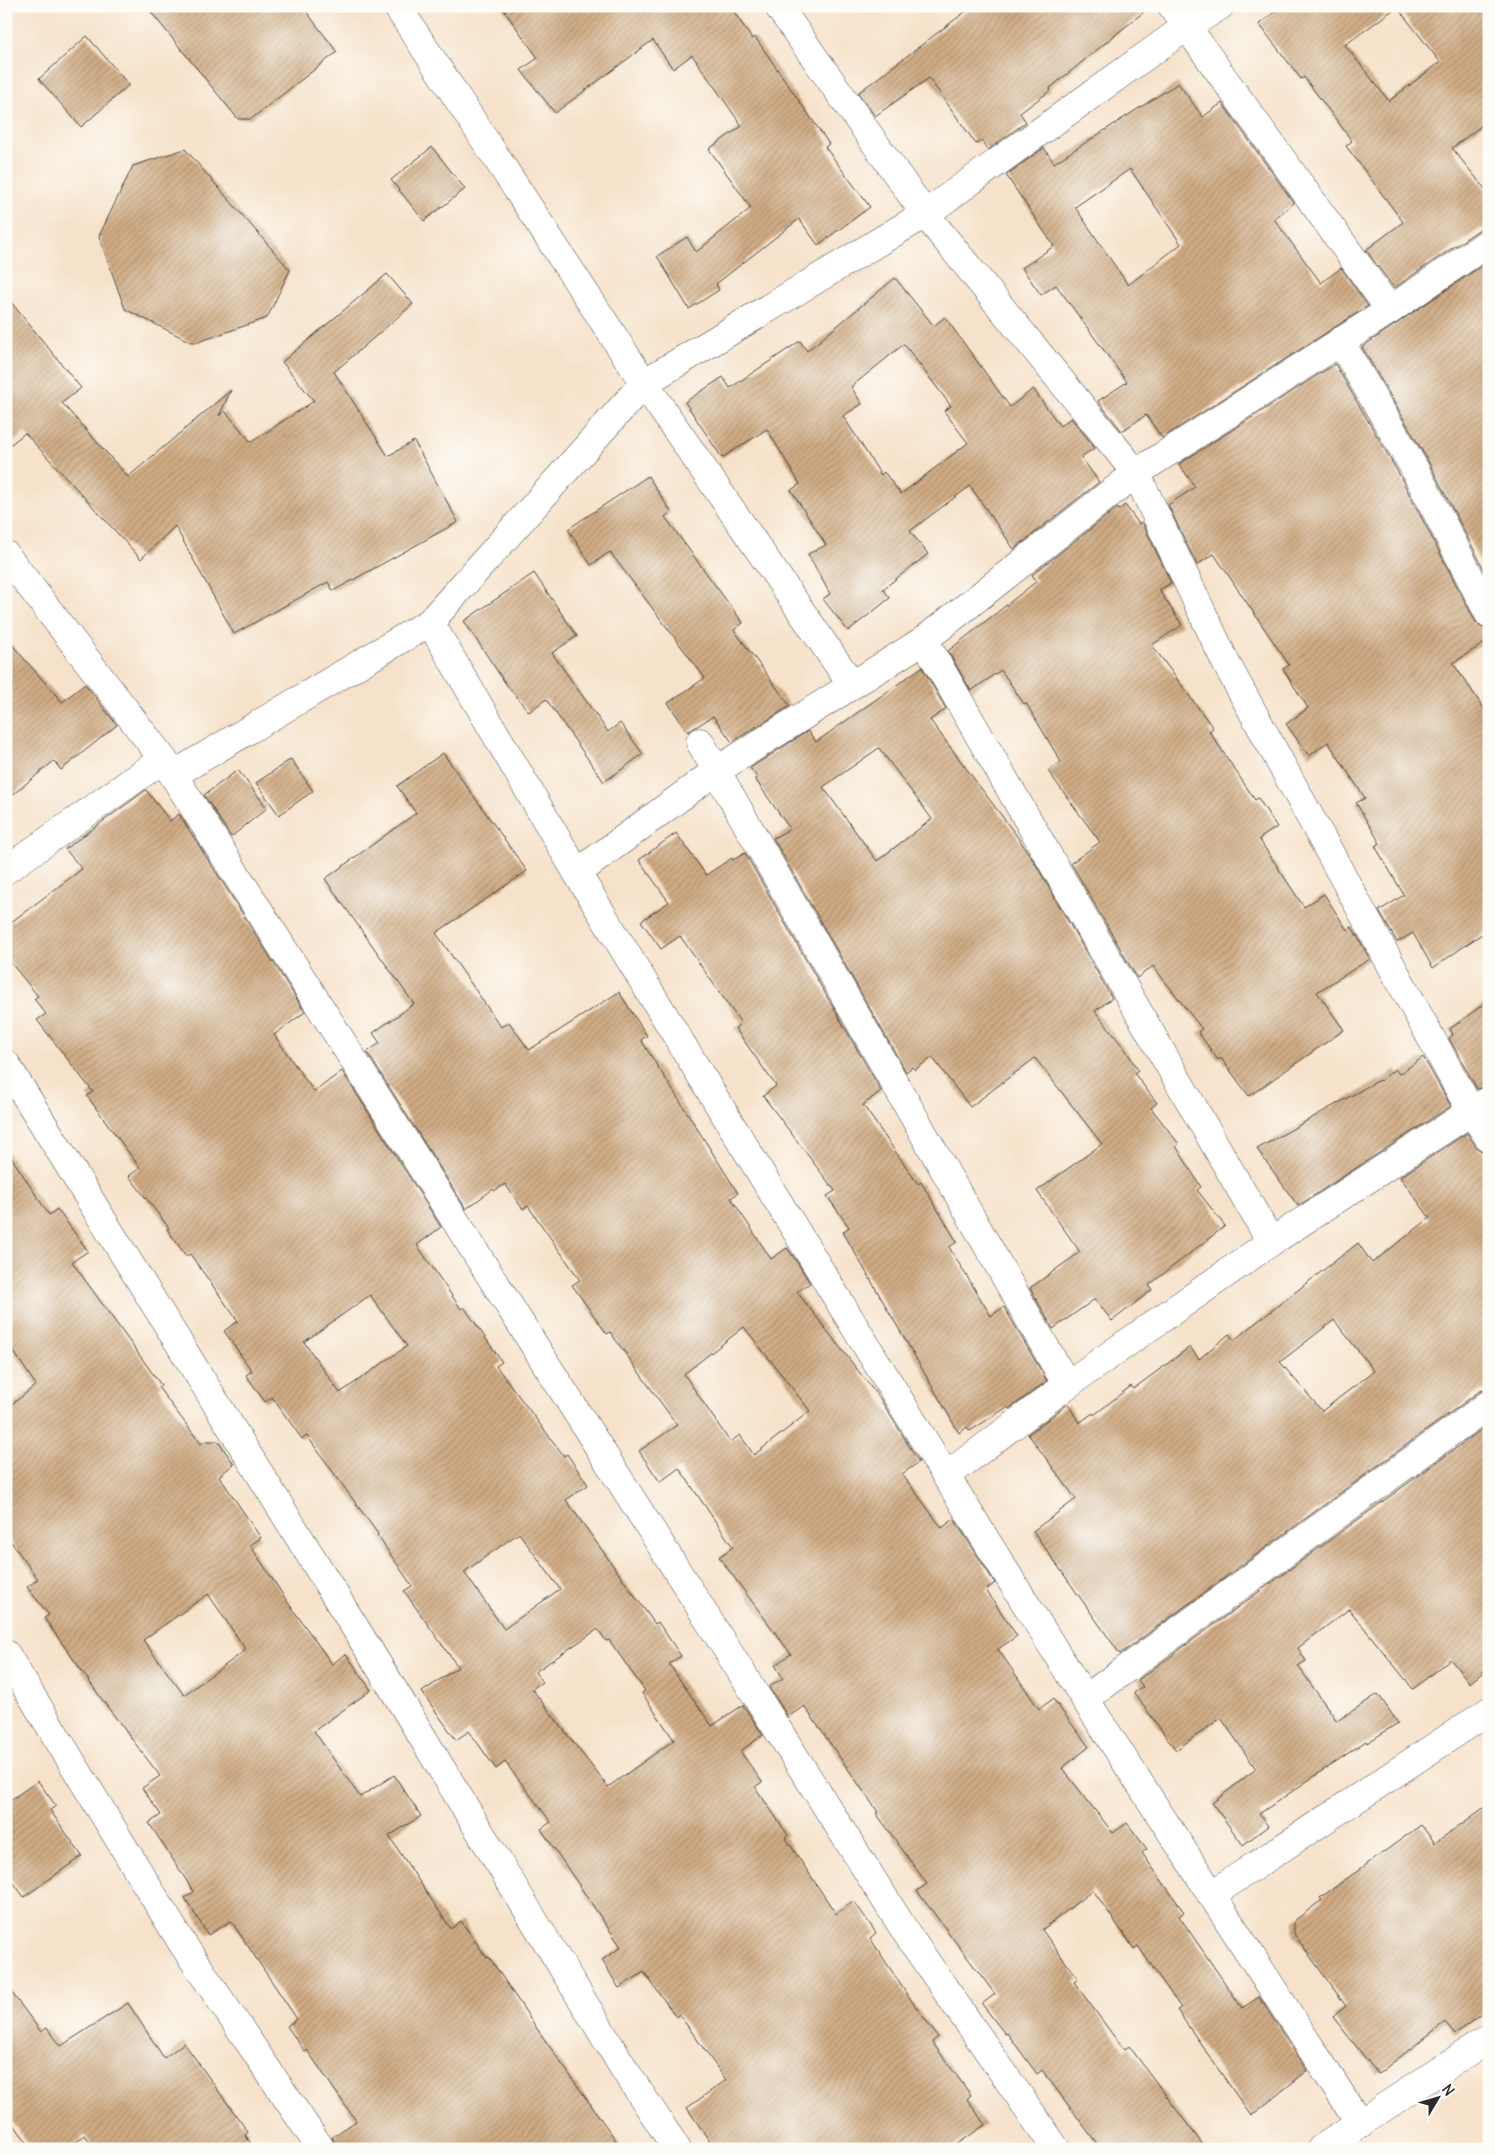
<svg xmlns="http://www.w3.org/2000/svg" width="1495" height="2155" font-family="Delius,sans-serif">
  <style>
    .building { fill: url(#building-hatch); fill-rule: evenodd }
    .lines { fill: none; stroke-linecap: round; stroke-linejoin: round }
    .street-casing { stroke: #494643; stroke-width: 29 }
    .street { stroke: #fff; stroke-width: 28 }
  </style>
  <defs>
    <pattern id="building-hatch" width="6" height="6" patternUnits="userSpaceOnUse" patternTransform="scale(1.25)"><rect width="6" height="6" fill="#d0ac84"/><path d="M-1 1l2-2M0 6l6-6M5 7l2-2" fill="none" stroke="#a98c6c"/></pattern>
  </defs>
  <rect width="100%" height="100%" fill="#fdfcf7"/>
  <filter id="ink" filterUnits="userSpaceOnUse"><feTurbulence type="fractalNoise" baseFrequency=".02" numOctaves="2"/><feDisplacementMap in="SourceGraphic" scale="10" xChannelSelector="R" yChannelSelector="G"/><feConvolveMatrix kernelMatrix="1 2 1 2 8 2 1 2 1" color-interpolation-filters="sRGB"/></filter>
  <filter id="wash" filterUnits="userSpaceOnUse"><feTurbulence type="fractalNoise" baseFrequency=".0096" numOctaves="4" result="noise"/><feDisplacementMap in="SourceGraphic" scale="20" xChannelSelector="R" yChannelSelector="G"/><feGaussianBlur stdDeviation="1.12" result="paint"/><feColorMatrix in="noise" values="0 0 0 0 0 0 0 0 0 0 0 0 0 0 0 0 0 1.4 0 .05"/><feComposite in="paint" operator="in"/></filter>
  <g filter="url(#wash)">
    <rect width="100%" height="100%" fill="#f6e2ca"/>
    <g id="blocks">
      <g class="building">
        <path d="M146 6H302L337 52 251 119H238Z"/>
        <path d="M501 6H730L752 39 755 37 829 144 825 147 870 207 818 245 799 219 716 284 719 290 689 309 657 256 687 237 696 252 751 208 709 149 742 126 692 55 673 69 653 40 555 113 521 70 538 58Z"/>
        <path d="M973 6H1151L1050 88 1051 90 1020 113 1026 122 988 150 981 140 976 144 929 78 875 116 858 93Z"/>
        <path d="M1283 6H1489V120L1452 148 1489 194V227L1480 229 1394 288 1366 250 1403 222 1346 146 1352 141 1304 77 1301 79 1259 24ZM1397 7 1440 62 1389 101 1345 45Z"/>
        <path d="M87 36 129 85 81 127 39 79Z"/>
        <path d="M1178 83 1203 117 1222 103 1294 203 1274 219 1321 283 1341 268 1368 306 1162 438 1146 415 1122 431 1098 401 1127 382 1056 285 1041 295 1022 268 1054 246 1006 175 1044 148 1054 163ZM1130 169 1181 244 1128 285 1075 207Z"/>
        <path d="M432 147 465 189 424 221 391 180Z"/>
        <path d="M185 149 290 270 267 318 198 342H191L125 309 99 236 133 166Z"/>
        <path d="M1489 261V579L1427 459 1362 347Z"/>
        <path d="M387 274 413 304 334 372 388 456 414 441 458 522 333 591 328 582 234 634 175 526 141 559 25 433 6 448V296L81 388 62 403 128 477 231 390 219 416 225 411 251 442 314 401 282 362Z"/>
        <path d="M895 278 934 326 945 317 1010 407 1033 389 1060 426 1071 418 1095 448 1081 457 1099 482 1014 549 970 486 910 531 928 554 883 589 890 598 848 631 823 599 830 594 808 554 826 545 791 490 800 484 767 429 722 458 685 402 723 377 730 388 800 341 807 351ZM904 344 951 406 944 411 968 443 901 494 884 472 881 475 843 416 862 404 851 387Z"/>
        <path d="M1335 364 1399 474 1475 621 1481 627 1489 630V640L1453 663 1489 716V929L1433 968 1413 933 1397 942 1379 911 1404 895 1375 846 1380 843 1356 803 1365 798 1328 742 1309 756 1286 724 1308 708 1283 669 1289 665 1214 554 1197 565 1168 505 1195 487 1179 464Z"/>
        <path d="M648 476 671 512 665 517 743 623 734 630 790 706 732 742 713 716 688 732 668 703 705 678 610 552 591 565 568 529Z"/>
        <path d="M1125 505 1139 524 1142 522 1171 583 1159 590 1182 625 1152 645 1213 728 1209 731 1255 800 1258 798 1277 827 1259 839 1304 907 1324 894 1347 930 1352 927 1370 959 1317 992 1344 1030 1249 1096 1221 1058 1218 1060 1198 1032 1202 1029 1153 966 1137 978 1071 863 1100 842 1048 771 1061 762 1026 703 1024 704 1001 670 971 691 948 651 1037 581 1032 575 1117 508 1119 510Z"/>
        <path d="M534 573 577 636 552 653 608 732 620 723 643 754 604 782 546 699 529 712 506 684 464 621Z"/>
        <path d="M6 638 62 702 85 684 117 725 61 770 54 761 6 800Z"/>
        <path d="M922 667 946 709 930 720 1019 839 1035 863 1112 998 1095 1011 1125 1049 1138 1070 1134 1073 1157 1103 1151 1108 1179 1144 1176 1146 1201 1187 1197 1190 1225 1226 1149 1285 1152 1290 1112 1321 1095 1299 1053 1329 1030 1288 1080 1252 1037 1191 1102 1144 1035 1058 970 1107 932 1057 915 1070 912 1067 906 1072 773 838 790 829 755 779 757 777 750 768 808 731 816 742ZM879 748 932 819 877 861 823 787Z"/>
        <path d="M443 753 527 871 436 933 501 1027 509 1022 529 1050 619 992 647 1036 641 1040 738 1193 731 1198 771 1259 787 1248 795 1259 810 1283 797 1292 881 1400 919 1462 902 1474 942 1528 954 1519 995 1583 986 1590 1017 1636 998 1649 1039 1709 1053 1699 1089 1747 1062 1768 1113 1833 1127 1823 1147 1849 1142 1853 1184 1912 1179 1916 1242 2008 1259 1997 1307 2071 1251 2116 1177 2010 1181 2008 1138 1946 1134 1949 1093 1890 1042 1930 1078 1979 1074 1982 1124 2050 1129 2046 1206 2149H1101L1042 2070 1037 2074 1007 2033 1005 2034 982 2004 995 1994 917 1891 927 1884 876 1813 878 1812 804 1706 788 1717 769 1687 783 1678 775 1665 791 1654 719 1557 733 1547 679 1468 660 1482 639 1451 677 1425 610 1332 607 1334 572 1285 580 1280 528 1206 523 1209 505 1184 494 1191 493 1189 466 1209 367 1052 380 1043 373 1033 414 1004 325 879 416 813 397 786ZM744 1327 810 1411 754 1455 740 1435 730 1442 684 1374Z"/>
        <path d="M291 759 313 791 279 815 256 783Z"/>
        <path d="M238 770 267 808 231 837 204 795Z"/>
        <path d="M146 790 170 821 179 814 305 1012 274 1035 314 1092 342 1071 441 1227 417 1245 461 1309 464 1307 502 1362 496 1366 564 1456 567 1454 588 1485 566 1500 655 1624 658 1622 681 1656 669 1664 712 1726 743 1705 763 1735 740 1751 762 1782 755 1787 788 1835 785 1837 836 1914 854 1901 876 1933 870 1938 908 1996 938 2037 932 2042 971 2095 967 2099 985 2125 950 2149H715L687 2108 726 2080 679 2014 676 2017 644 1972 619 1988 602 1960 621 1947 541 1829 551 1822 505 1762 496 1769 469 1731 456 1740 422 1692 458 1667 404 1591 412 1586 377 1535 378 1534 307 1436 302 1439 272 1397 265 1402 246 1375 252 1371 224 1331 238 1321 190 1254 186 1256 167 1229 169 1228 129 1176 140 1168 87 1096 93 1092 37 1020 46 1014 34 999 38 996 6 957V926L82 869 65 849ZM370 1295 407 1346 340 1393 304 1342ZM519 1533 560 1589 504 1629 464 1572ZM598 1629 606 1641 609 1640 645 1691 642 1693 674 1740 608 1787 532 1689 542 1682 535 1672Z"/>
        <path d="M676 833 706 875 732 858 733 860 745 853 881 1091 863 1105 918 1184 921 1182 957 1242 949 1247 991 1316 1004 1307 1047 1381 1009 1409 1007 1407 970 1431 967 1427 959 1433 843 1232 849 1227 827 1196 835 1191 763 1096 776 1086 735 1028 741 1023 680 936 661 949 641 921 669 902 639 860Z"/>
        <path d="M1489 1000V1084L1477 1089 1449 1038 1453 1035 1450 1029Z"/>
        <path d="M1423 1057 1451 1106 1298 1206 1257 1149 1379 1080 1380 1081 1395 1069 1399 1074Z"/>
        <path d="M1467 1133 1476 1147 1482 1152 1489 1153V1389L1480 1391 1120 1654 1033 1531 1076 1499 1028 1434 1068 1404 1079 1423 1093 1413 1094 1415 1131 1386 1133 1389 1190 1347 1199 1359 1229 1334 1234 1340 1358 1243 1372 1263 1430 1218 1400 1177ZM1334 1320 1374 1371 1322 1411 1280 1362Z"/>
        <path d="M6 1149 49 1215 57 1209 88 1251 72 1262 161 1385 158 1387 201 1444 205 1441H218L234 1464 219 1476 261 1538 250 1545 289 1604 332 1664 346 1654 371 1690 314 1731 360 1797 394 1775 421 1816 389 1836 451 1929 461 1921 487 1958 489 1957 540 2033 622 2149H336L332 2137 356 2121 307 2050 305 2052 287 2026 297 2019 231 1921 208 1935 185 1898 194 1892 149 1823 161 1815 142 1788 160 1776 109 1709 44 1618 49 1615 27 1587 38 1579 6 1535V1409L36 1385 6 1340ZM208 1594 246 1650 184 1695 143 1640Z"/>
        <path d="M1489 1424V1667L1470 1683 1450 1659 1413 1689 1349 1609 1298 1648 1306 1661 1298 1666 1337 1721 1378 1694 1398 1723 1367 1743 1366 1741 1259 1814 1268 1826 1243 1845 1212 1803 1256 1769 1221 1718 1176 1750 1134 1693 1143 1687 1138 1680Z"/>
        <path d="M38 1781 56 1806 50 1810 82 1856 24 1897 6 1872V1803Z"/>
        <path d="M1489 1804V2008L1455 2034 1445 2022 1378 2074 1333 2017 1346 2006 1294 1934V1921L1322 1900 1320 1898 1421 1825 1435 1843Z"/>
        <path d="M6 1985 41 2032 47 2028 61 2046 128 2003 164 2058 184 2043 248 2132 245 2135 255 2149H95L85 2135 67 2149H32L6 2114Z"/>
      </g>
    </g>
  </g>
  <g filter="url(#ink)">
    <use href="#blocks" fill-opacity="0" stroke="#494643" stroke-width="1"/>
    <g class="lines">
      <defs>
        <g id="street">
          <path d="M397 6 644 383 852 685"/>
          <path d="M778 6 925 214 1136 473 1227 665 1471 1111 1489 1138"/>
          <path d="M1172 6 1390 310"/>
          <path d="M1340 341 1413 466 1489 614"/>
          <path d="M6 555 163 759 909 1937 1056 2149"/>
          <path d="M430 622 577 873 946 1476 1085 1699 1360 2124"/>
          <path d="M924 640 1136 473 1390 310 1489 242"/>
          <path d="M700 742 1067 1385"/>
          <path d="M173 775 430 622 644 383 925 214 1186 27 1220 6"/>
          <path d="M6 870 163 759"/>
          <path d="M577 873 716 771 924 640 1271 1242"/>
          <path d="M6 1064 398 1697 626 2072 677 2149"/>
          <path d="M946 1476 1067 1385 1271 1242 1489 1100"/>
          <path d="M6 1654 182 1943 321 2149"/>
          <path d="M1085 1699 1489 1404"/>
          <path d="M1211 1895 1489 1711"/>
          <path d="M1321 2149 1489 2038"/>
        </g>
      </defs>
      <use href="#street" class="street-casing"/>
      <use href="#street" class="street"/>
    </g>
  </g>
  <rect width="1495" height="2155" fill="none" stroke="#fdfcf7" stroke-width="25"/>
  <g transform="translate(1438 2098) rotate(52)" stroke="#fdfcf7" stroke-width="4" paint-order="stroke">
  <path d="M0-4L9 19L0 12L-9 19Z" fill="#2b2b2b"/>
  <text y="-8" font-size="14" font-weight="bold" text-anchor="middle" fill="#2b2b2b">N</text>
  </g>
</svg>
